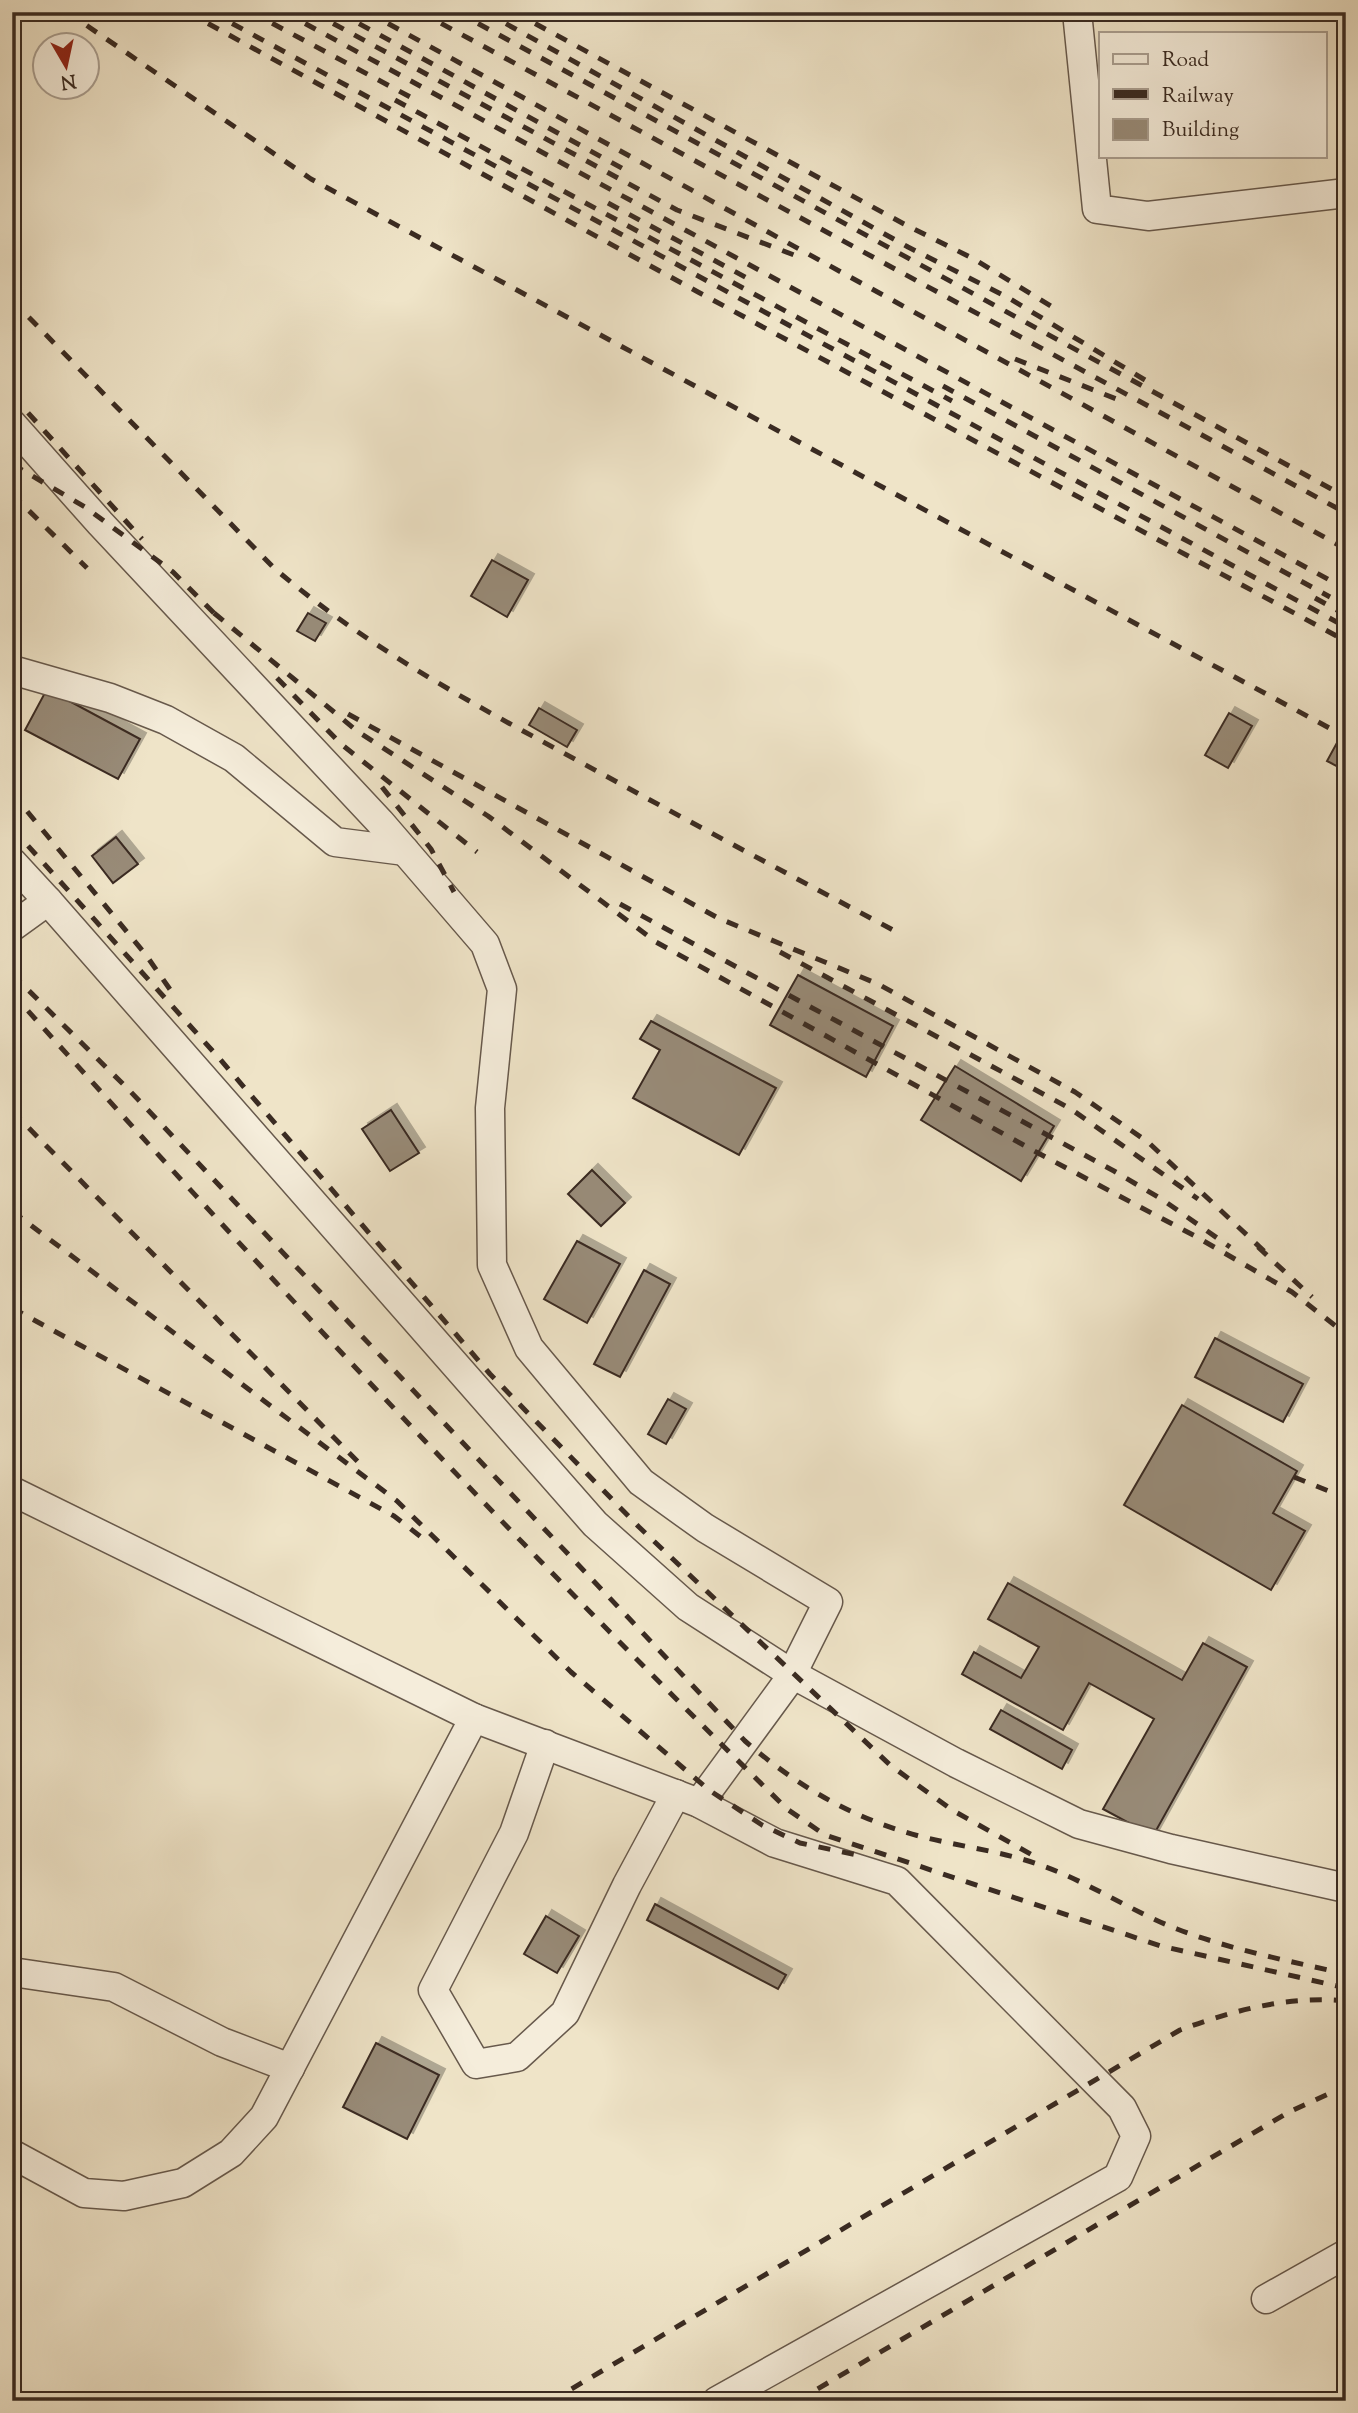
<svg xmlns="http://www.w3.org/2000/svg" width="1358" height="2413" font-family="'Sorts Mill Goudy',serif">
  <style>
    .building { fill: #988b78; stroke: #3a2b22; stroke-width: 2; filter: url(#shadow) }
    .lines { fill: none; stroke-linecap: round; stroke-linejoin: round }
    .minor-casing { stroke: #67594c; stroke-width: 31 }
    .minor { stroke: #f5eddb; stroke-width: 28 }
    .rail { stroke: #3a2b22; stroke-width: 5; stroke-dasharray: 12 12; stroke-linecap: butt }
  </style>
  <defs>
    <filter id="shadow"><feDropShadow dx="6" dy="-6" stdDeviation="0" flood-color="#0004"/></filter>
  </defs>
  <rect width="100%" height="100%" fill="#efe4c8"/>
  <filter id="stains"><feTurbulence type="fractalNoise" baseFrequency=".00286" numOctaves="4"/><feColorMatrix values="0 0 0 0 .2 0 0 0 0 .09 0 0 0 0 .02 0 0 0 .5 -.17"/></filter>
  <radialGradient id="worn" r=".72"><stop offset=".6" stop-color="#630" stop-opacity="0"/><stop offset="1" stop-color="#630" stop-opacity=".3"/></radialGradient>
  <g class="building">
    <path d="M492 560 528 580 507 617 471 596Z"/>
    <path d="M308 613 326 623 315 641 297 631Z"/>
    <path d="M47 689 140 739 118 779 25 730Z"/>
    <path d="M539 708 577 730 567 747 529 725Z"/>
    <path d="M1229 713 1252 726 1228 768 1205 755Z"/>
    <path d="M1339 739 1346 743V771L1327 761Z"/>
    <path d="M116 837 138 864 113 883 92 856Z"/>
    <path d="M798 975 893 1026 866 1077 770 1025Z"/>
    <path d="M651 1021 776 1088 739 1155 633 1098 660 1050 640 1039Z"/>
    <path d="M955 1066 1054 1126 1021 1181 921 1120Z"/>
    <path d="M391 1110 419 1153 390 1171 362 1129Z"/>
    <path d="M592 1170 625 1203 601 1226 568 1194Z"/>
    <path d="M577 1241 620 1264 587 1323 544 1299Z"/>
    <path d="M644 1270 670 1284 620 1377 594 1364Z"/>
    <path d="M1215 1338 1303 1384 1283 1422 1195 1377Z"/>
    <path d="M668 1399 686 1409 666 1444 648 1434Z"/>
    <path d="M1182 1405 1297 1471 1273 1513 1305 1531 1271 1590 1124 1505Z"/>
    <path d="M1008 1583 1182 1680 1203 1643 1247 1667 1153 1836 1103 1809 1154 1719 1089 1683 1063 1730 962 1674 974 1652 1021 1678 1039 1647 988 1619Z"/>
    <path d="M1001 1710 1072 1750 1062 1769 990 1729Z"/>
    <path d="M655 1904 786 1975 778 1989 647 1920Z"/>
    <path d="M546 1916 579 1936 557 1973 524 1954Z"/>
    <path d="M376 2043 439 2075 407 2139 343 2107Z"/>
  </g>
  <g class="lines">
    <defs>
      <g id="minor">
        <path d="M1077 12 1097 209 1148 216 1346 193"/>
        <path d="M12 424 100 523 380 822 485 944 502 989 490 1108 492 1265 529 1348 641 1482 705 1528 828 1602 789 1680 699 1803"/>
        <path d="M12 670 110 698 166 720 234 758 335 842 405 851"/>
        <path d="M12 862 48 901 12 927"/>
        <path d="M48 901 595 1524 688 1607 792 1674 956 1763 1079 1824 1171 1849 1346 1888"/>
        <path d="M12 1491 474 1718 699 1803 775 1843 897 1881 1122 2108 1136 2136 1118 2177 717 2401"/>
        <path d="M545 1744 514 1833 433 1990 476 2064 517 2057 565 2013 627 1885 676 1794"/>
        <path d="M12 1972 114 1987 222 2042 290 2068"/>
        <path d="M12 2154 84 2193 124 2196 183 2183 231 2153 264 2117 474 1718"/>
        <path d="M1266 2299 1346 2254"/>
      </g>
    </defs>
    <use href="#minor" class="minor-casing"/>
    <use href="#minor" class="minor"/>
    <g class="rail">
      <path d="M67 12 311 179 1346 737"/>
      <path d="M187 12 698 292 1346 641"/>
      <path d="M211 12 1346 627"/>
      <path d="M251 12 414 99"/>
      <path d="M284 12 1346 589"/>
      <path d="M312 12 677 210 794 255"/>
      <path d="M338 12 627 171"/>
      <path d="M367 12 1346 549"/>
      <path d="M420 12 1346 513"/>
      <path d="M457 12 1346 497"/>
      <path d="M485 12 908 247 1007 297 1145 380"/>
      <path d="M514 12 904 224 974 259 1054 308"/>
      <path d="M395 100 952 401"/>
      <path d="M608 203 747 278"/>
      <path d="M12 300 274 568C369 649 475 705 584 764 686 820 790 875 893 930"/>
      <path d="M1015 359 1119 400"/>
      <path d="M943 386 1330 597"/>
      <path d="M12 395 142 539"/>
      <path d="M12 464 85 507 173 572 221 620"/>
      <path d="M12 494 87 568"/>
      <path d="M1315 598 1346 615"/>
      <path d="M214 613 357 731 488 816 656 942 1038 1153 1195 1236 1292 1292 1346 1334"/>
      <path d="M277 678 341 744 477 852"/>
      <path d="M348 714 718 918 878 984 1075 1092 1148 1142 1266 1253"/>
      <path d="M382 787 431 849 454 892"/>
      <path d="M12 793 146 955 176 998"/>
      <path d="M12 828 219 1058 490 1374 639 1527 890 1765 952 1810 1034 1856"/>
      <path d="M620 904 1114 1171 1163 1200 1230 1247"/>
      <path d="M780 952 1071 1109 1198 1199"/>
      <path d="M12 974 129 1090 745 1741C797 1786 852 1818 919 1836 961 1847 1003 1851 1043 1866 1090 1883 1131 1911 1177 1929 1232 1950 1289 1961 1346 1974"/>
      <path d="M12 993C262 1272 519 1546 787 1809L825 1835 1161 1946 1346 1988"/>
      <path d="M12 1111 362 1466"/>
      <path d="M12 1211 397 1501 571 1672 709 1790 762 1825 800 1843 857 1855"/>
      <path d="M1258 1247 1312 1297"/>
      <path d="M12 1308 394 1516 425 1540"/>
      <path d="M1294 1477 1346 1498"/>
      <path d="M551 2401 1180 2030C1231 2011 1290 1995 1346 2001"/>
      <path d="M797 2401 1289 2112 1346 2086"/>
    </g>
  </g>
  <rect width="1358" height="2413" fill="none" stroke="#efe4c8" stroke-width="42"/>
  <rect x="14" y="14" width="1330" height="2385" fill="none" stroke="#3a2b22" stroke-width="3.5"/>
  <rect x="21" y="21" width="1316" height="2371" fill="none" stroke="#3a2b22" stroke-width="2"/>
  <rect x="1099" y="32" width="228" height="126" fill="#f5eddb" stroke="#aa9f91" stroke-width="2"/>
  <rect x="1113" y="54" width="35" height="10" fill="#f5eddb" stroke="#aa9f91" stroke-width="2"/>
  <text x="1162" y="66" font-size="21" fill="#3a2b22">Road</text>
  <rect x="1113" y="89" width="35" height="10" fill="#3a2b22" stroke="#aa9f91" stroke-width="2"/>
  <text x="1162" y="102" font-size="21" fill="#3a2b22">Railway</text>
  <rect x="1113" y="119" width="35" height="21" fill="#988b78" stroke="#aa9f91" stroke-width="2"/>
  <text x="1162" y="136" font-size="21" fill="#3a2b22">Building</text>
  <g transform="translate(66 66) rotate(171)"><circle r="33" fill="#f5eddb" stroke="#aa9f91" stroke-width="2"/>
  <path d="M0-5L12 26L0 18L-12 26Z" fill="#8f2418"/>
  <text y="-10" font-size="19" font-weight="bold" text-anchor="middle" fill="#3a2b22">N</text>
  </g>
  <rect width="100%" height="100%" filter="url(#stains)"/>
  <rect width="100%" height="100%" fill="url(#worn)"/>
</svg>
